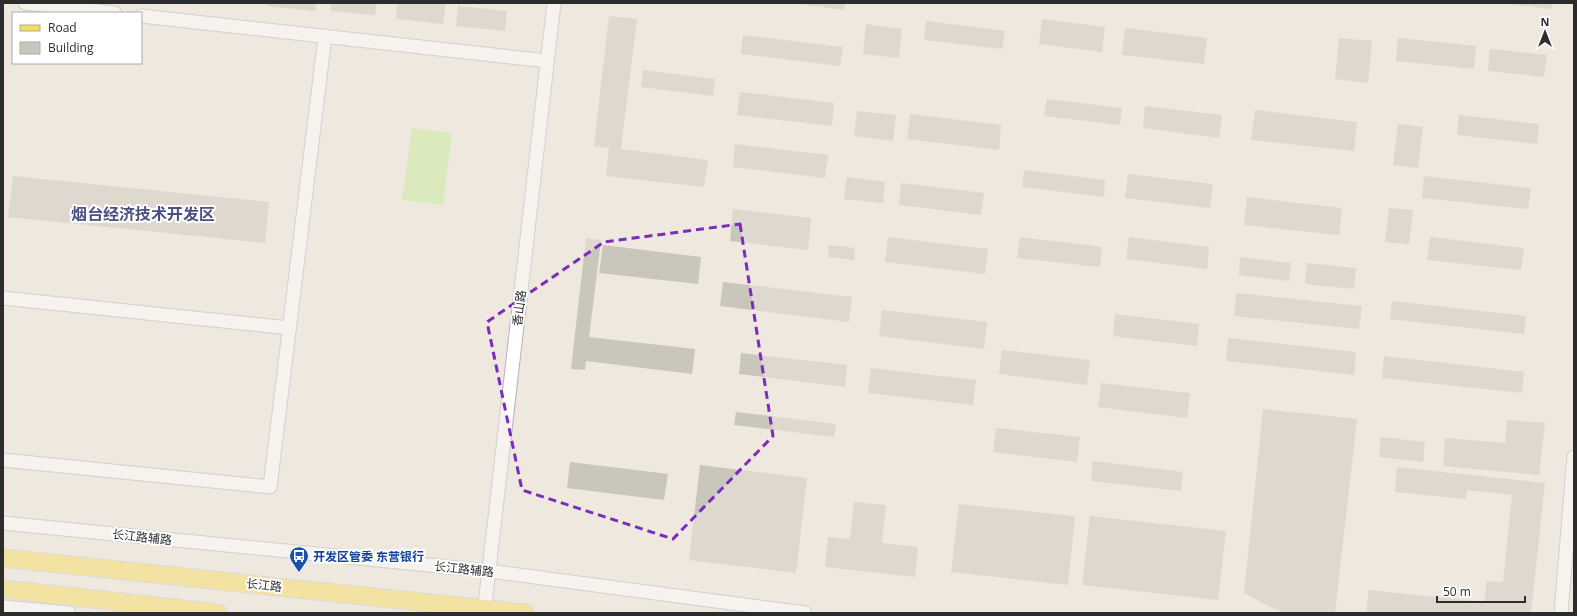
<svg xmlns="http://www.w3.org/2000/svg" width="1577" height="616" font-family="'Open Sans','Noto Sans SC',sans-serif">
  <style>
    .pitch { fill: #c1ee94 }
    .building { fill: #c9c6bc }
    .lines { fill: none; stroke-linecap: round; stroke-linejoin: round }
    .minor-casing { stroke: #b2b3c0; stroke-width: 15 }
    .major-casing { stroke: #c8c8c8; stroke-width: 19 }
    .minor { stroke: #fff; stroke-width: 13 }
    .major { stroke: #f6dd5b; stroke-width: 17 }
    .marked { fill: none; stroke: #7b2cbf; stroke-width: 3; stroke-dasharray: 8 5; stroke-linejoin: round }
    .labels { text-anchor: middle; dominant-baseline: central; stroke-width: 4; stroke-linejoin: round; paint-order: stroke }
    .street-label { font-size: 12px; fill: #2c2c2c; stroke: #fff }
    .transit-label { font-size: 12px; font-weight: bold; fill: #164399; stroke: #fff; text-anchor: start }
    .district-label { font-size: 16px; font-weight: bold; fill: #4a4f7f; stroke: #fff }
  </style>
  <rect width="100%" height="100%" fill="#eee8de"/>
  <path class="pitch" d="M412 128 452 133 443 205 402 200Z"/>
  <g class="building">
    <path d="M267 3H316L315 11 267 6Z"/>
    <path d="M331 3H377L375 15 331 11Z"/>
    <path d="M397 3H446L443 24 396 19Z"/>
    <path d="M792 3H845L844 10Z"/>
    <path d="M1501 3H1552L1551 9Z"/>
    <path d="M458 6 507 11 505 31 456 26Z"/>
    <path d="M609 16 637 19 621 149 708 160 704 187 606 176 609 148 594 146Z"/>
    <path d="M1042 19 1105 27 1102 52 1039 44Z"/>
    <path d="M926 21 1005 31 1002 49 924 40Z"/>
    <path d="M866 24 902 29 899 58 863 54Z"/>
    <path d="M1125 28 1207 38 1204 64 1122 55Z"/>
    <path d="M743 35 843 47 840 66 741 54Z"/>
    <path d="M1339 38 1372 41 1368 83 1335 79Z"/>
    <path d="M1398 38 1476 46 1474 69 1396 61Z"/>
    <path d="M1490 49 1547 55 1544 77 1488 71Z"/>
    <path d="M643 70 715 79 713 96 641 87Z"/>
    <path d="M740 92 834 103 832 126 737 115Z"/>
    <path d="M1047 99 1122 108 1120 125 1044 116Z"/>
    <path d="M1145 106 1222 115 1219 138 1143 128Z"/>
    <path d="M1255 110 1357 122 1354 151 1251 140Z"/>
    <path d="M857 111 896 115 893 141 854 136Z"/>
    <path d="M910 114 1001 125 999 150 907 139Z"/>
    <path d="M1459 115 1539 124 1537 144 1457 135Z"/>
    <path d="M1398 124 1423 127 1418 168 1393 165Z"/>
    <path d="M735 144 828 155 825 178 733 167Z"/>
    <path d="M1024 170 1105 180 1104 197 1022 187Z"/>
    <path d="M1128 174 1213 184 1210 208 1125 198Z"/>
    <path d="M13 176 269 202 265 243 8 217Z"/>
    <path d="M1424 176 1531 188 1528 209 1422 198Z"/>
    <path d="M847 177 885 182 883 203 844 199Z"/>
    <path d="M901 183 984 193 981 215 899 205Z"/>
    <path d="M1247 197 1342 208 1339 235 1244 225Z"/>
    <path d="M1389 208 1413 210 1409 244 1385 242Z"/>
    <path d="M733 209 811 218 808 250 730 241Z"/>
    <path d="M888 237 988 249 985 274 885 262Z"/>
    <path d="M1020 237 1102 247 1100 267 1017 258Z"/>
    <path d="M1129 237 1209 247 1207 269 1126 259Z"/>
    <path d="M1430 237 1524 248 1521 270 1427 260Z"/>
    <path d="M586 238 601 240 589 337 695 349 692 374 586 361 585 370 571 369Z"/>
    <path d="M603 245 701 257 698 284 599 273Z"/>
    <path d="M829 245 855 248 854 260 828 257Z"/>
    <path d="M1240 257 1291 263 1289 281 1239 275Z"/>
    <path d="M1307 263 1356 268 1354 289 1305 284Z"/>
    <path d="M723 282 852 297 849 322 720 306Z"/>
    <path d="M1236 293 1362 306 1359 329 1234 316Z"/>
    <path d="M1392 301 1526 316 1524 334 1390 319Z"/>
    <path d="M882 310 987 322 984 349 879 336Z"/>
    <path d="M1115 314 1199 324 1197 346 1113 336Z"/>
    <path d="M1228 338 1356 352 1354 375 1226 361Z"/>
    <path d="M1002 350 1090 360 1087 385 999 374Z"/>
    <path d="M741 353 847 365 845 387 739 374Z"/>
    <path d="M1384 356 1524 372 1522 393 1382 378Z"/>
    <path d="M871 368 976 380 973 405 868 393Z"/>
    <path d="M1101 383 1190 393 1187 418 1098 407Z"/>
    <path d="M1263 409 1357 419 1335 613H1286L1272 608 1244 593Z"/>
    <path d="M736 412 836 424 834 437 734 425Z"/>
    <path d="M1507 420 1545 423 1539 475 1443 466 1445 438 1505 443Z"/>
    <path d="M996 428 1080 437 1077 462 993 452Z"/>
    <path d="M1381 437 1425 442 1423 462 1379 457Z"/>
    <path d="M1093 461 1183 472 1181 491 1091 481Z"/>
    <path d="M570 462 668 474 664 500 567 488Z"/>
    <path d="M700 465 807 478 796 573 689 560Z"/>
    <path d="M1397 467 1545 483 1531 613H1366L1369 590 1484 602 1487 581 1503 582 1512 495 1467 490 1466 499 1395 492Z"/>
    <path d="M854 502 886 505 882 543 918 547 915 577 825 567 828 537 850 539Z"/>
    <path d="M959 504 1075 516 1068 585 951 572Z"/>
    <path d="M1090 516 1226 531 1218 600 1082 585Z"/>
  </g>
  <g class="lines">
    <defs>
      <g id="minor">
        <path d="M25 3 115 13"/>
        <path d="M141 16 547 61"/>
        <path d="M3 298 289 328"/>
        <path d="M3 460 270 487 325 36"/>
        <path d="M3 523 489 571 805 613"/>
        <path d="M3 607 69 613"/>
        <path d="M484 613 554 3"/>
        <path d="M1561 613 1574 457"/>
      </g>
      <g id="major">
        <path d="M3 558 525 613"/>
        <path d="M3 589 218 613"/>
      </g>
    </defs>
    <use href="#minor" class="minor-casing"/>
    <use href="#major" class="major-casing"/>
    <use href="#minor" class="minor"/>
    <use href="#major" class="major"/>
  </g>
  <path d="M0 0H1577V616H0ZM740 224 773 436 673 539 522 490 487 322 604 242Z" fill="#eee8de" fill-opacity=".55" fill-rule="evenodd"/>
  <path class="marked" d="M740 224 773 436 673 539 522 490 487 322 604 242Z"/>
  <defs>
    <symbol id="bus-pin" viewBox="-11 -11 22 30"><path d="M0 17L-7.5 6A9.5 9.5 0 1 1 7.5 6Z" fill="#1a4fb4" stroke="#fff"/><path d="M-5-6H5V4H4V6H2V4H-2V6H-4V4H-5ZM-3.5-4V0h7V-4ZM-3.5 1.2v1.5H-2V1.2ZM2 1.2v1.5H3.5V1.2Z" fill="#fff"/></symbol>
  </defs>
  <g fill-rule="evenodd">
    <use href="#bus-pin" x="288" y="545" width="22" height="30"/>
  </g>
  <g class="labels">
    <g class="street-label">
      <text transform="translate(519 308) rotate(-83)">香山路</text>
      <text transform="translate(142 537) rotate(6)">长江路辅路</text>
      <text transform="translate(464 569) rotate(6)">长江路辅路</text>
      <text transform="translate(264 585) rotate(6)">长江路</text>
    </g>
    <g class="transit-label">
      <text x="313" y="556">开发区管委 东营银行</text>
    </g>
    <g class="district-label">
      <text x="143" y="214">烟台经济技术开发区</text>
    </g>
  </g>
  <rect width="1577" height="616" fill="none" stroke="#2c2c2c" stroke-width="8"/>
  <rect x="12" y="12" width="130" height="52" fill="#ffffff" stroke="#ababab"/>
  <rect x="20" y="25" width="20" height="6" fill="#f6dd5b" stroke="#ababab"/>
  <text x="48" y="32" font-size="12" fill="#2c2c2c">Road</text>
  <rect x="20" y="42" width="20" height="12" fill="#c9c6bc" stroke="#ababab"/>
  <text x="48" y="52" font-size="12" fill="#2c2c2c">Building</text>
  <g transform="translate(1545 32)" stroke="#ffffff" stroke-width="3" paint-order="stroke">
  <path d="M0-3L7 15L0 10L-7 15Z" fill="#2c2c2c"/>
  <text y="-6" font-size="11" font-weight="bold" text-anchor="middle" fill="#2c2c2c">N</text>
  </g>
  <path d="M1437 596v6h88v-6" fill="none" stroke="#2c2c2c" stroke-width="2"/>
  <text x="1443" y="596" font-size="12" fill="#2c2c2c" stroke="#ffffff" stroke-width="3" paint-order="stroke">50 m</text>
</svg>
